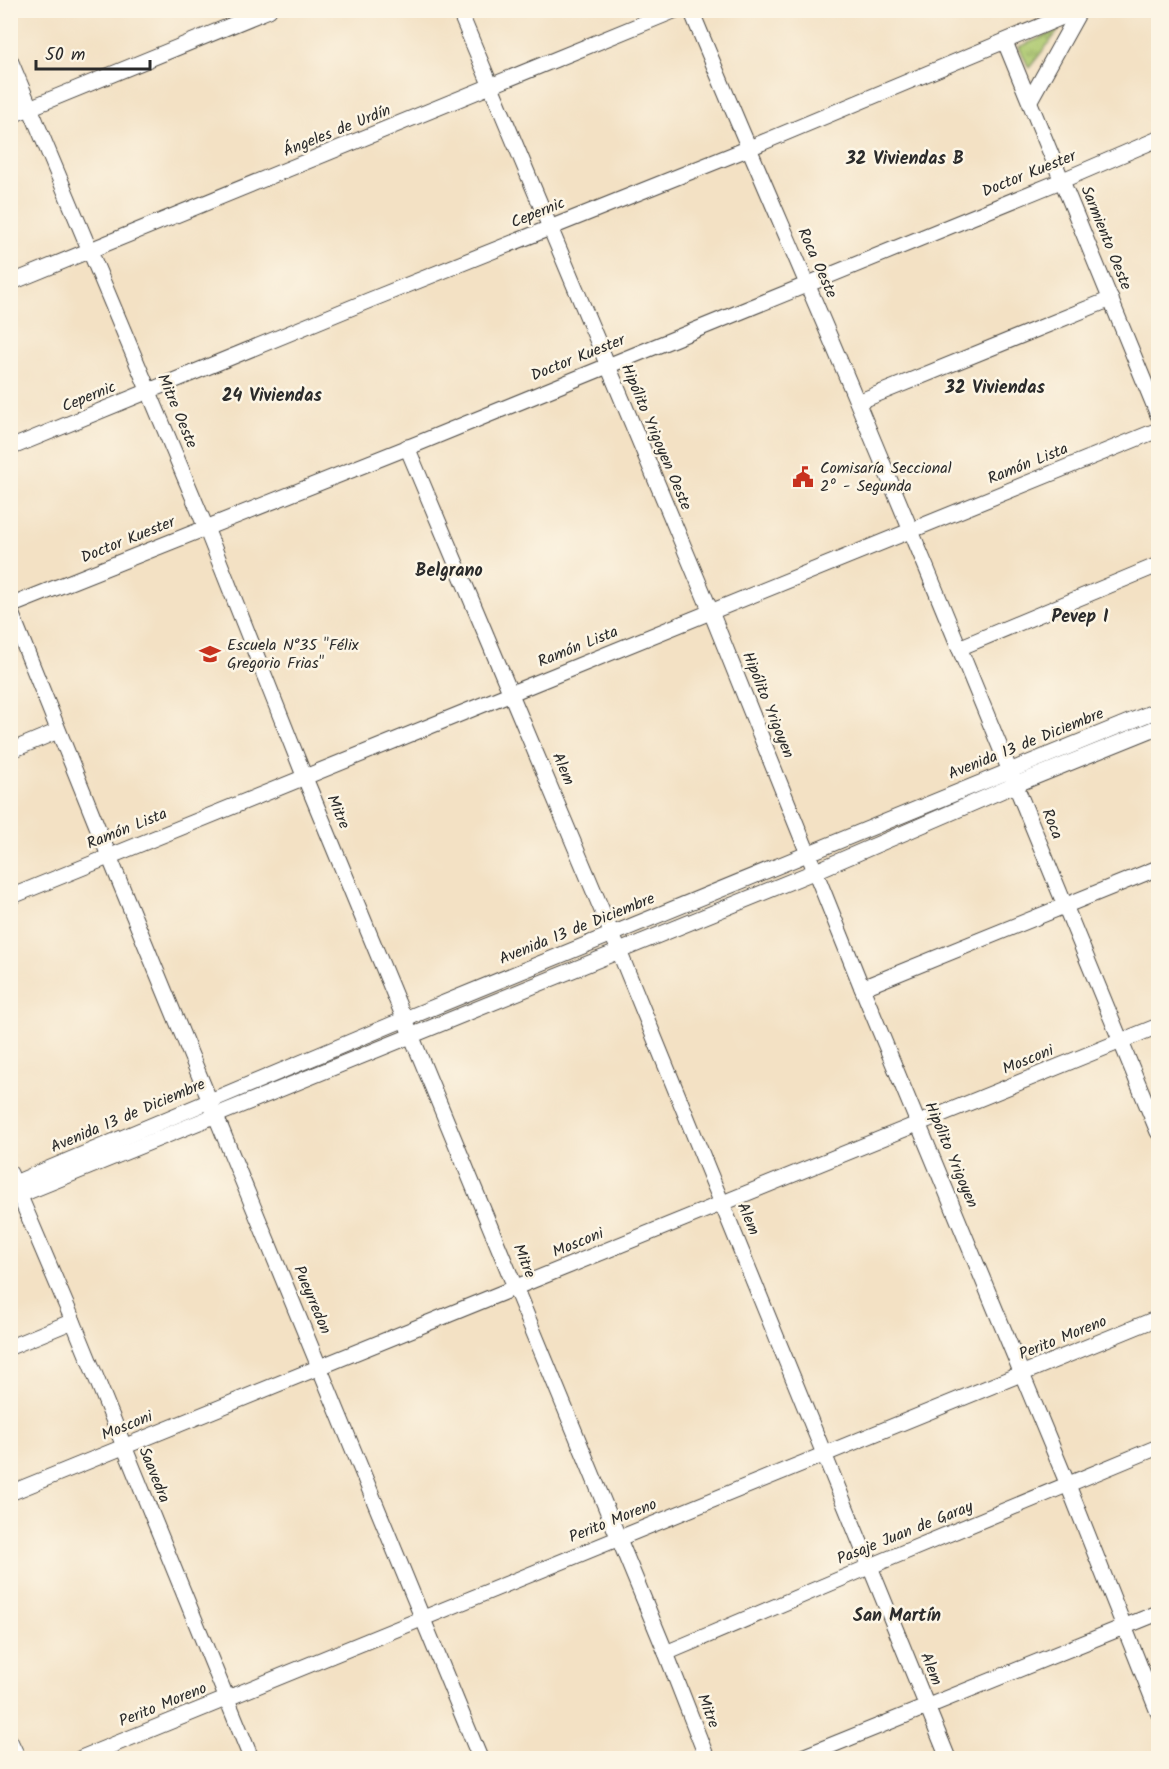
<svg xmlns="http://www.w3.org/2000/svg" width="1169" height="1769" font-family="Kalam,sans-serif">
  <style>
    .park { fill: url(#park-tufts); stroke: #6c7a4e; stroke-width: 1.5 }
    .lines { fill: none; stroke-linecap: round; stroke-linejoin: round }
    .minor-casing { stroke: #494642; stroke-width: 17 }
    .minor { stroke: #fff; stroke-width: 15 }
    .labels { text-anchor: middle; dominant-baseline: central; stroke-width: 5; stroke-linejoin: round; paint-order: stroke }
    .street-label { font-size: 16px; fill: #2b2b2b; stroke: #fcf5e5 }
    .poi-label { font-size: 16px; fill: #2b2b2b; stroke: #fcf5e5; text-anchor: start }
    .neighbourhood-label { font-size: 18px; font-weight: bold; fill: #2b2b2b; stroke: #fcf5e5 }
  </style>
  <defs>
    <pattern id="park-tufts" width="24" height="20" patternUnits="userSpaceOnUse" patternTransform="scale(1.5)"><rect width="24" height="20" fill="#adc970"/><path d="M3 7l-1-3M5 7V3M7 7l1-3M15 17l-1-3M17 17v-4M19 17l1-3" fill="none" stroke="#8da35c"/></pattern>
  </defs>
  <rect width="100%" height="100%" fill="#fcf5e5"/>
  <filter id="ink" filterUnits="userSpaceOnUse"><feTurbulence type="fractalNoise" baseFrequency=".0167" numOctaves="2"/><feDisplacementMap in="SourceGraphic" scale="12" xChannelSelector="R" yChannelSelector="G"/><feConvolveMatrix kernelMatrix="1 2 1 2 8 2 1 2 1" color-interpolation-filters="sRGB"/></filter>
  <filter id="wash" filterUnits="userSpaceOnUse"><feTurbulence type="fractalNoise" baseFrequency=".008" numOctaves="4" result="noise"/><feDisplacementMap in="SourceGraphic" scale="24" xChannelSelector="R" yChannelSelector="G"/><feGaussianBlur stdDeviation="1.35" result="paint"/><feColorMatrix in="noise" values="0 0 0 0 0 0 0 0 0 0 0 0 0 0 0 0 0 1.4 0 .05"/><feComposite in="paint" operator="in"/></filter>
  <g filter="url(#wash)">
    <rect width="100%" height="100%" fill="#f3e1c4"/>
    <path class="park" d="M1059 30 1029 68 1019 47Z"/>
  </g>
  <g filter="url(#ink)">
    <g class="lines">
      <defs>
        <g id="minor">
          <path d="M459 10 711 612 862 988 1068 1485 1158 1712"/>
          <path d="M691 10C745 142 803 272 858 404 960 646 1058 890 1158 1132"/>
          <path d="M1005 42 1158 415"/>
          <path d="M10 60 206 528 305 778 666 1653 707 1758"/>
          <path d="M1030 100 1080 10"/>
          <path d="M10 116 269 10"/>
          <path d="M10 283 676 10"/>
          <path d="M858 402 1111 299"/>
          <path d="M407 447 619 951 948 1758"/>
          <path d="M10 448 370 300 747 149 1079 10"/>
          <path d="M10 606 419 443 1063 180 1158 139"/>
          <path d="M10 610 109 856 480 1758"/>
          <path d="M959 648 1158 565"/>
          <path d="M10 751 58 731"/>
          <path d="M10 897 1158 430"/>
          <path d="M862 988 1158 868"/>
          <path d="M10 1173 73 1321 251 1758"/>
          <path d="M10 1185 405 1019 1158 710"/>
          <path d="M10 1199 816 871 1017 784 1158 727"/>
          <path d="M10 1347 73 1321"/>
          <path d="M10 1493 1158 1026"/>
          <path d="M666 1653 871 1566 1158 1447"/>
          <path d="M10 1741 18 1758"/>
          <path d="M81 1758 1158 1318"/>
          <path d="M800 1758 1158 1613"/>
        </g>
      </defs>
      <use href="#minor" class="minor-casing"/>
      <use href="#minor" class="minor"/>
    </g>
  </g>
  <defs>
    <symbol id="civic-bare" viewBox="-9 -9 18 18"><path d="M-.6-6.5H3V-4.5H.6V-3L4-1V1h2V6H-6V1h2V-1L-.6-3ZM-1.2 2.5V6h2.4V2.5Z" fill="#c8321e" stroke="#fcf5e5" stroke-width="2.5" paint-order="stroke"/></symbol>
    <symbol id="school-bare" viewBox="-9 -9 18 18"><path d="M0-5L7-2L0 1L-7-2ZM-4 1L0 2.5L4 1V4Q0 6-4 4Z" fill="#c8321e" stroke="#fcf5e5" stroke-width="2.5" paint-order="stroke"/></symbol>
  </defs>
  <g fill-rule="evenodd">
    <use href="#civic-bare" x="788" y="462" width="30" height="30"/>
    <use href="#school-bare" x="195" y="639" width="30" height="30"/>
  </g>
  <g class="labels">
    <g class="street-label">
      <text transform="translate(337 131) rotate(-22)">Ángeles de Urdín</text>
      <text transform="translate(1029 174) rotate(-22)">Doctor Kuester</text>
      <text transform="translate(538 213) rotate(-22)">Cepernic</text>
      <text transform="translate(1106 238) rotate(68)">Sarmiento Oeste</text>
      <text transform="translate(817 263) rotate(66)">Roca Oeste</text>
      <text transform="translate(578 358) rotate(-22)">Doctor Kuester</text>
      <text transform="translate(89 397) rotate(-22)">Cepernic</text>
      <text transform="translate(177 411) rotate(67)">Mitre Oeste</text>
      <text transform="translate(656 437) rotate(67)">Hipólito Yrigoyen Oeste</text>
      <text transform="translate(1028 464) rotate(-22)">Ramón Lista</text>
      <text transform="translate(128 540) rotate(-22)">Doctor Kuester</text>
      <text transform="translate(578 647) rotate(-22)">Ramón Lista</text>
      <text transform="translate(768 705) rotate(68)">Hipólito Yrigoyen</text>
      <text transform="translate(1026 744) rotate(-22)">Avenida 13 de Diciembre</text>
      <text transform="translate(563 769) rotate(67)">Alem</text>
      <text transform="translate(338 812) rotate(67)">Mitre</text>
      <text transform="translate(1052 824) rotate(68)">Roca</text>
      <text transform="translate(127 829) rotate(-22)">Ramón Lista</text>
      <text transform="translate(577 929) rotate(-22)">Avenida 13 de Diciembre</text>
      <text transform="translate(1028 1060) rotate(-22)">Mosconi</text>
      <text transform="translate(128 1116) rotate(-23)">Avenida 13 de Diciembre</text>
      <text transform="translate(951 1155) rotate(67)">Hipólito Yrigoyen</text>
      <text transform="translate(748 1219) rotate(67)">Alem</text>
      <text transform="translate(578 1243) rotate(-22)">Mosconi</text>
      <text transform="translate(524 1261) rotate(68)">Mitre</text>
      <text transform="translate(312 1300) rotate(67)">Pueyrredon</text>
      <text transform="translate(1063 1338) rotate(-22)">Perito Moreno</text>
      <text transform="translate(127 1426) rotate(-22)">Mosconi</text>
      <text transform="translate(154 1475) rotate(68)">Saavedra</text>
      <text transform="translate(613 1521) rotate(-22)">Perito Moreno</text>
      <text transform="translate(905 1533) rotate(-22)">Pasaje Juan de Garay</text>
      <text transform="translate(931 1669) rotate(68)">Alem</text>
      <text transform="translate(163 1705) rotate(-22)">Perito Moreno</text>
      <text transform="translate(708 1711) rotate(69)">Mitre</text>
    </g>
    <g class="poi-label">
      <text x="820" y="468">Comisaría Seccional<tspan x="820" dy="18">2º - Segunda</tspan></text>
      <text x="227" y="645">Escuela N°35 "Félix<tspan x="227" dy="18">Gregorio Frias"</tspan></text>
    </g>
    <g class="neighbourhood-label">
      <text x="905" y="159">32 Viviendas B</text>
      <text x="995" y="388">32 Viviendas</text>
      <text x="272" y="396">24 Viviendas</text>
      <text x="449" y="571">Belgrano</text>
      <text x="1080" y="617">Pevep I</text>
      <text x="897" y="1616">San Martín</text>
    </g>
  </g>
  <rect width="1169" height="1769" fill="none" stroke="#fcf5e5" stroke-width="36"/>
  <path d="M36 60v9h114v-9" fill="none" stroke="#2b2b2b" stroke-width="3"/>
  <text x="45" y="60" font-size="18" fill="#2b2b2b" stroke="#fcf5e5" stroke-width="4.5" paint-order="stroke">50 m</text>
</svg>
